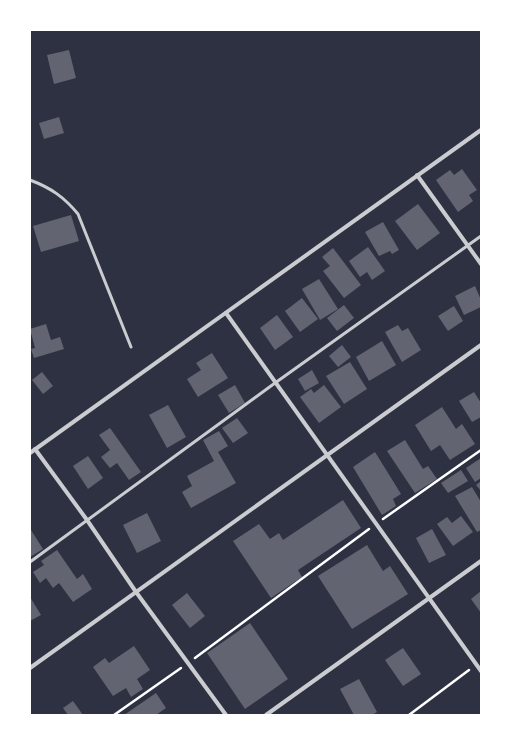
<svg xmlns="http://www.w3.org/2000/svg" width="511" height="745" font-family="'Work Sans',sans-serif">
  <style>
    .building { fill: #626471 }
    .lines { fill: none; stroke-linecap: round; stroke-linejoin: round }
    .path { stroke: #fff; stroke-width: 2.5 }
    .service { stroke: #caccd0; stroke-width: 3 }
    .minor { stroke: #caccd0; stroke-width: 4 }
  </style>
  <rect width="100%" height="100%" fill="#2d3142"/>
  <g class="building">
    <path d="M69 50 76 78 54 84 47 55Z"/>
    <path d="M59 117 64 133 44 139 39 123Z"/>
    <path d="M462 169 477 190 469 195 473 201 458 212 436 180 450 170 454 175Z"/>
    <path d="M418 204 440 233 417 250 395 221Z"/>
    <path d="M71 215 79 241 41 252 33 226Z"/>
    <path d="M383 222 399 250 392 254 390 251 379 256 365 232Z"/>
    <path d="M368 247 385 271 372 280 367 272 360 277 349 261Z"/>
    <path d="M333 248 361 285 344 298 323 271 330 266 322 257Z"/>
    <path d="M319 279 338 309 320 320 302 289Z"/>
    <path d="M475 286 481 300V307L464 315 455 296Z"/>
    <path d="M302 298 318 319 300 332 285 311Z"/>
    <path d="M344 305 354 318 337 331 327 318Z"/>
    <path d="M454 306 463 321 448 331 438 316Z"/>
    <path d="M277 315 293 337 275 350 260 328Z"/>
    <path d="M46 324 51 340 60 337 64 349 34 358 31 349 35 348 30 329Z"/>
    <path d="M398 325 402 331 408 328 421 350 402 362 385 332Z"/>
    <path d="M382 341 396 365 369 381 356 357Z"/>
    <path d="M342 345 351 357 338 367 329 356Z"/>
    <path d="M212 353 228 378 198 397 187 379 201 370 196 363Z"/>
    <path d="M350 362 367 389 344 404 326 376Z"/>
    <path d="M312 370 319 383 305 391 298 379Z"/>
    <path d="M42 372 53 386 43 394 32 380Z"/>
    <path d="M235 385 245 403 229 413 218 395Z"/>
    <path d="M324 385 341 407 319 423 300 397 311 389 314 393Z"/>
    <path d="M474 392 481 403V417L472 422 459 401Z"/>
    <path d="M168 405 186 437 167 448 149 415Z"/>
    <path d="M442 407 456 429 462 424 475 444 450 460 440 445 431 451 415 425Z"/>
    <path d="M237 418 248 433 233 443 222 428Z"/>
    <path d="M110 428 141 472 129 480 117 463 110 468 101 457 110 450 99 435Z"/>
    <path d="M219 431 228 446 218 452 236 483 191 508 182 492 192 486 187 476 214 461 203 440Z"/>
    <path d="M405 440 423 469 428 466 437 479 415 493 387 451Z"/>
    <path d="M375 452 401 494 393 499 396 506 382 515 353 467Z"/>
    <path d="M88 456 103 478 88 489 73 466Z"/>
    <path d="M481 458V478L475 482 466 468Z"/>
    <path d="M461 470 468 481 448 493 441 483Z"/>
    <path d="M481 481V491L476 485Z"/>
    <path d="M472 487 481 502V530L477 532 455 496Z"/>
    <path d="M343 500 361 528 298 570 302 577 271 598 233 541 259 524 270 539 279 533 283 540Z"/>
    <path d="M147 513 161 541 137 553 123 525Z"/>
    <path d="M461 516 473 532 453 546 437 524 447 517 452 523Z"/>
    <path d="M432 529 446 555 429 563 416 538Z"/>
    <path d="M30 530H31L43 549 30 557Z"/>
    <path d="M367 545 383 571 390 566 408 594 352 629 318 576Z"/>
    <path d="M57 550 77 579 83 574 92 589 73 602 59 583 53 588 46 578 40 583 33 572 44 565 41 561Z"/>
    <path d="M481 591V613L471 599Z"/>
    <path d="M187 593 205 616 190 628 172 605Z"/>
    <path d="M30 597 41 615 30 621Z"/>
    <path d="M250 623 288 679 245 709 207 653Z"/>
    <path d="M134 646 150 670 137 679 143 689 131 697 126 688 113 696 93 667 105 658 109 663Z"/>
    <path d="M403 648 421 674 403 686 385 660Z"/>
    <path d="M359 679 377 712 372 715H354L340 689Z"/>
    <path d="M156 693 166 708 156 715H124Z"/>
    <path d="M73 701 83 715H68L63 708Z"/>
  </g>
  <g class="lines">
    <g class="path">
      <path d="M383 519 481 450"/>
      <path d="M195 658 369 529"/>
      <path d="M114 715 181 668"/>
      <path d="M409 715 469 670"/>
    </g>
    <g class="service">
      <path d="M30 180C51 188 64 197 78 214L131 347"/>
      <path d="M30 562 275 383 481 236"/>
    </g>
    <g class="minor">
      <path d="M417 175 481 264"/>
      <path d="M226 313 481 671"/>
      <path d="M35 449 87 520 136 592 226 715"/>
      <path d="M30 453 481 130"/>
      <path d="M30 668 481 345"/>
      <path d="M266 715 481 561"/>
    </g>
  </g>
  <rect width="511" height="745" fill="none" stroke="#ffffff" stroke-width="62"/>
</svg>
